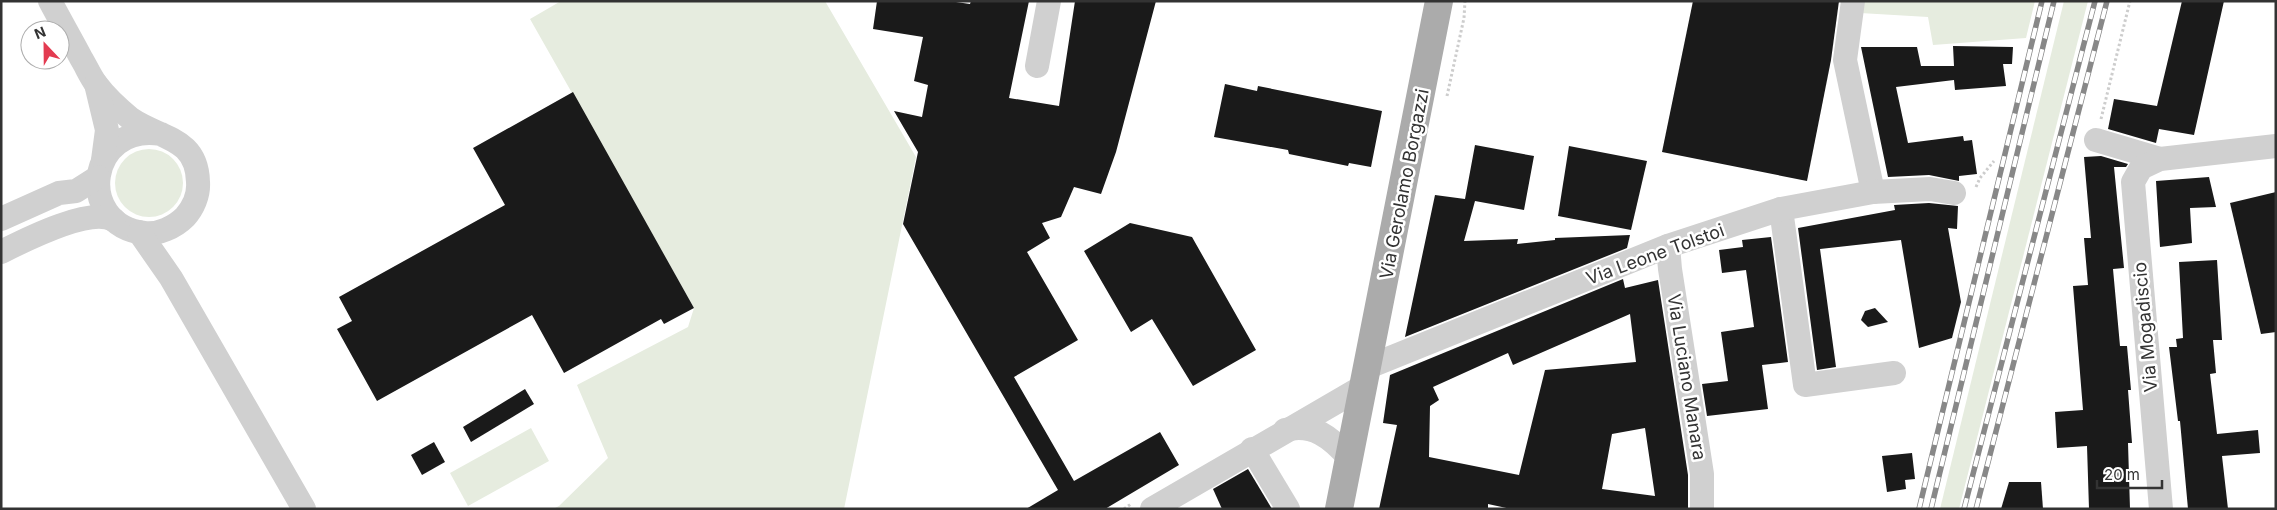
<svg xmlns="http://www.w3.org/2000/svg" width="2277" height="510" font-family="Inter,sans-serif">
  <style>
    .green { fill: #e6ecdf }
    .building { fill: #1a1a1a; fill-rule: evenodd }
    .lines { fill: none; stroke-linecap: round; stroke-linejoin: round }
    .path { stroke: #cdcdcd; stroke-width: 3; stroke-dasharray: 2.5 2.5; stroke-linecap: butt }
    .minor { stroke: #d0d0d0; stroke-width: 24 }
    .major { stroke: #ababab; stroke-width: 28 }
    .rail-casing { stroke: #888; stroke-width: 5.5 }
    .rail { stroke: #fff; stroke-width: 4; stroke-dasharray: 11; stroke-linecap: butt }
    .labels { text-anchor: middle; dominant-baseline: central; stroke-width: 5; stroke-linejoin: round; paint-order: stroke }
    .street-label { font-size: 18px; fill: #333; stroke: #fff }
  </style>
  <rect width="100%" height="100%" fill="#fff"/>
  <g class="green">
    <path d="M561 1H825L916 157 844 509H553L559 506 608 458 577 385 688 327 694 308 530 19Z"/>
    <path d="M1865 1H2035L2026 38 1933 45 1928 17 1860 13Z"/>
    <path d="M2064 1H2088L1959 509H1940Z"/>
    <circle cx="149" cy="183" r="34"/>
    <path d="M531 428 549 461 468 506 450 473Z"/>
  </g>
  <g class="building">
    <path d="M877 1H949L970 4 971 1H1029L1009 98 1059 106 1075 1H1156L1116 152 1101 194 1074 187 1061 217 1042 223 1050 238 1027 252 1078 340 1014 377 1074 481 1160 432 1179 465 1105 509H1026L1058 490 903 224 918 152 894 111 922 117 928 85 914 81 923 37 873 29Z"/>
    <path d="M1693 1H1839L1831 60 1807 181 1662 152Z"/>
    <path d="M2182 1H2224L2194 135 2159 129 2156 143 2108 129 2114 99 2157 106Z"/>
    <path d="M1953 46 2013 47 2012 64H2003L2006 86 1955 90 1954 80 1896 87 1908 143 1963 136 1964 141 1972 140 1977 174 1959 176V181L1929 175 1888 177 1861 47H1917L1921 66H1954Z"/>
    <path d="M1225 84 1257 91 1258 86 1382 111 1371 167 1349 163 1348 166 1289 154 1288 150 1214 137Z"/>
    <path d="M573 92 694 308 664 324 661 319 564 373 532 315 377 401 337 329 352 321 339 297 505 205 473 148Z"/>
    <path d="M1475 145 1534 156 1524 210 1475 201 1464 241 1518 239 1517 244 1555 240V238L1630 235 1627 248 1405 337 1435 195 1465 199Z"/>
    <path d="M1569 146 1647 161 1631 230 1558 216Z"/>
    <path d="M2101 156 2128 164 2126 167H2114L2124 268 2113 269 2120 346H2127L2131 390H2128L2132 443H2128L2130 509H2089L2087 446 2057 448 2055 412 2083 410 2073 286 2088 285 2084 238H2091L2084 157Z"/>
    <path d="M2209 177 2216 207 2190 208 2192 243 2160 247 2156 181Z"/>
    <path d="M2276 192V332L2261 334 2230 203Z"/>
    <path d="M1929 203 1958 206 1957 229 1948 228 1961 302 1952 338 1919 348 1901 240 1820 249 1836 367 1817 370 1798 228 1895 210 1894 205Z"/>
    <path d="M1130 223 1192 237 1256 350 1193 386 1152 319 1131 332 1084 251Z"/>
    <path d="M1771 237 1788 362 1762 365 1768 409 1707 416 1702 384 1728 381 1721 332 1754 327 1746 270 1722 273 1719 250 1743 247 1742 240Z"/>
    <path d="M2217 260 2222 340H2213L2216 373 2210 374 2217 434 2258 430 2260 453 2222 456 2228 509H2188L2180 421H2178L2169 347H2177L2176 339 2183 338 2179 262Z"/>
    <path d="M1623 279 1625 288 1658 280 1688 475V509H1511L1488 504V509H1379L1397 425 1383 423 1390 375ZM1630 314 1636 362 1545 370 1519 475 1429 457 1430 406 1439 400 1433 387 1508 353 1513 365ZM1645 428 1655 496 1602 489 1612 434Z"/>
    <path d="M1875 308 1888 322 1868 327 1861 320 1865 311Z"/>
    <path d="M525 389 534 404 471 442 463 427Z"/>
    <path d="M434 442 445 462 422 475 411 455Z"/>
    <path d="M1912 453 1915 479 1905 480 1906 489 1887 492 1882 456Z"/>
    <path d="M1248 469 1272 509H1222L1213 489Z"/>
    <path d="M2009 482H2041L2043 509H2001Z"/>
  </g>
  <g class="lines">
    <g class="path">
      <path d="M1447 96 1464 18 1465 1"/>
      <path d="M2101 119 2130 1"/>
      <path d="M1976 187 1980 178 1994 161"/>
      <path d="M1124 509 1131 504"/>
    </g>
    <g class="minor">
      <path d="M50 1C60 20 71 39 81 58 86 66 90 76 96 84 105 96 120 110 131 119 160 139 197 137 198 182 199 195 193 208 185 217 175 227 158 235 144 233 74 224 88 122 161 134"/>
      <path d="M1853 1 1845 60 1873 192"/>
      <path d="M1037 66 1049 1"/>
      <path d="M96 84 107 130 103 160"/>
      <path d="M2096 140 2160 159"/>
      <path d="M1781 209 1805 385 1894 373"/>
      <path d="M1 219 59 193 76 191 98 177"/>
      <path d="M139 232 171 278 304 509"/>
      <path d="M1668 246 1670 269 1702 474V509"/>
      <path d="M1 252C25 240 89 207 114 220"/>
      <path d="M1368 367 1668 246 1781 209 1873 192 1930 189 1954 193"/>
      <path d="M1285 430C1312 422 1332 438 1349 458"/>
      <path d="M1252 449 1288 509"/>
      <path d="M1152 509 1364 386"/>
      <path d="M2161 509 2133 182 2141 168 2160 159 2276 146"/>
    </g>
    <path class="major" d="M1339 509 1439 1"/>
    <defs>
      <g id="rail">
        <path d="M1919 509 2042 1"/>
        <path d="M1931 509 2054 1"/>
        <path d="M1964 509 2095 1"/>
        <path d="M1976 509 2107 1"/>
      </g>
    </defs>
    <use href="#rail" class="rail-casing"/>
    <use href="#rail" class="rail"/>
  </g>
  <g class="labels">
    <g class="street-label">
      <text transform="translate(1404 184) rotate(-79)">Via Gerolamo Borgazzi</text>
      <text transform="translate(1655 254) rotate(-20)">Via Leone Tolstoi</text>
      <text transform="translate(2145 327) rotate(-95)">Via Mogadiscio</text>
      <text transform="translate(1687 377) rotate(81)">Via Luciano Manara</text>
    </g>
  </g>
  <rect width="2277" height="510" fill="none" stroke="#333333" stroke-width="5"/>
  <g transform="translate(45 45) rotate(338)"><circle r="24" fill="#ffffff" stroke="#adadad"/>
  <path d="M0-4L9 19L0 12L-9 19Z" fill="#e33b51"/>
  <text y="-8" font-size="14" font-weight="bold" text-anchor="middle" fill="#333333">N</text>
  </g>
  <path d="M2097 480v8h65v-8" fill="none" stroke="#333333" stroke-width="2.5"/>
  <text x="2104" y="480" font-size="15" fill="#333333" stroke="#ffffff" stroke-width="4" paint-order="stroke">20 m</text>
</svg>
